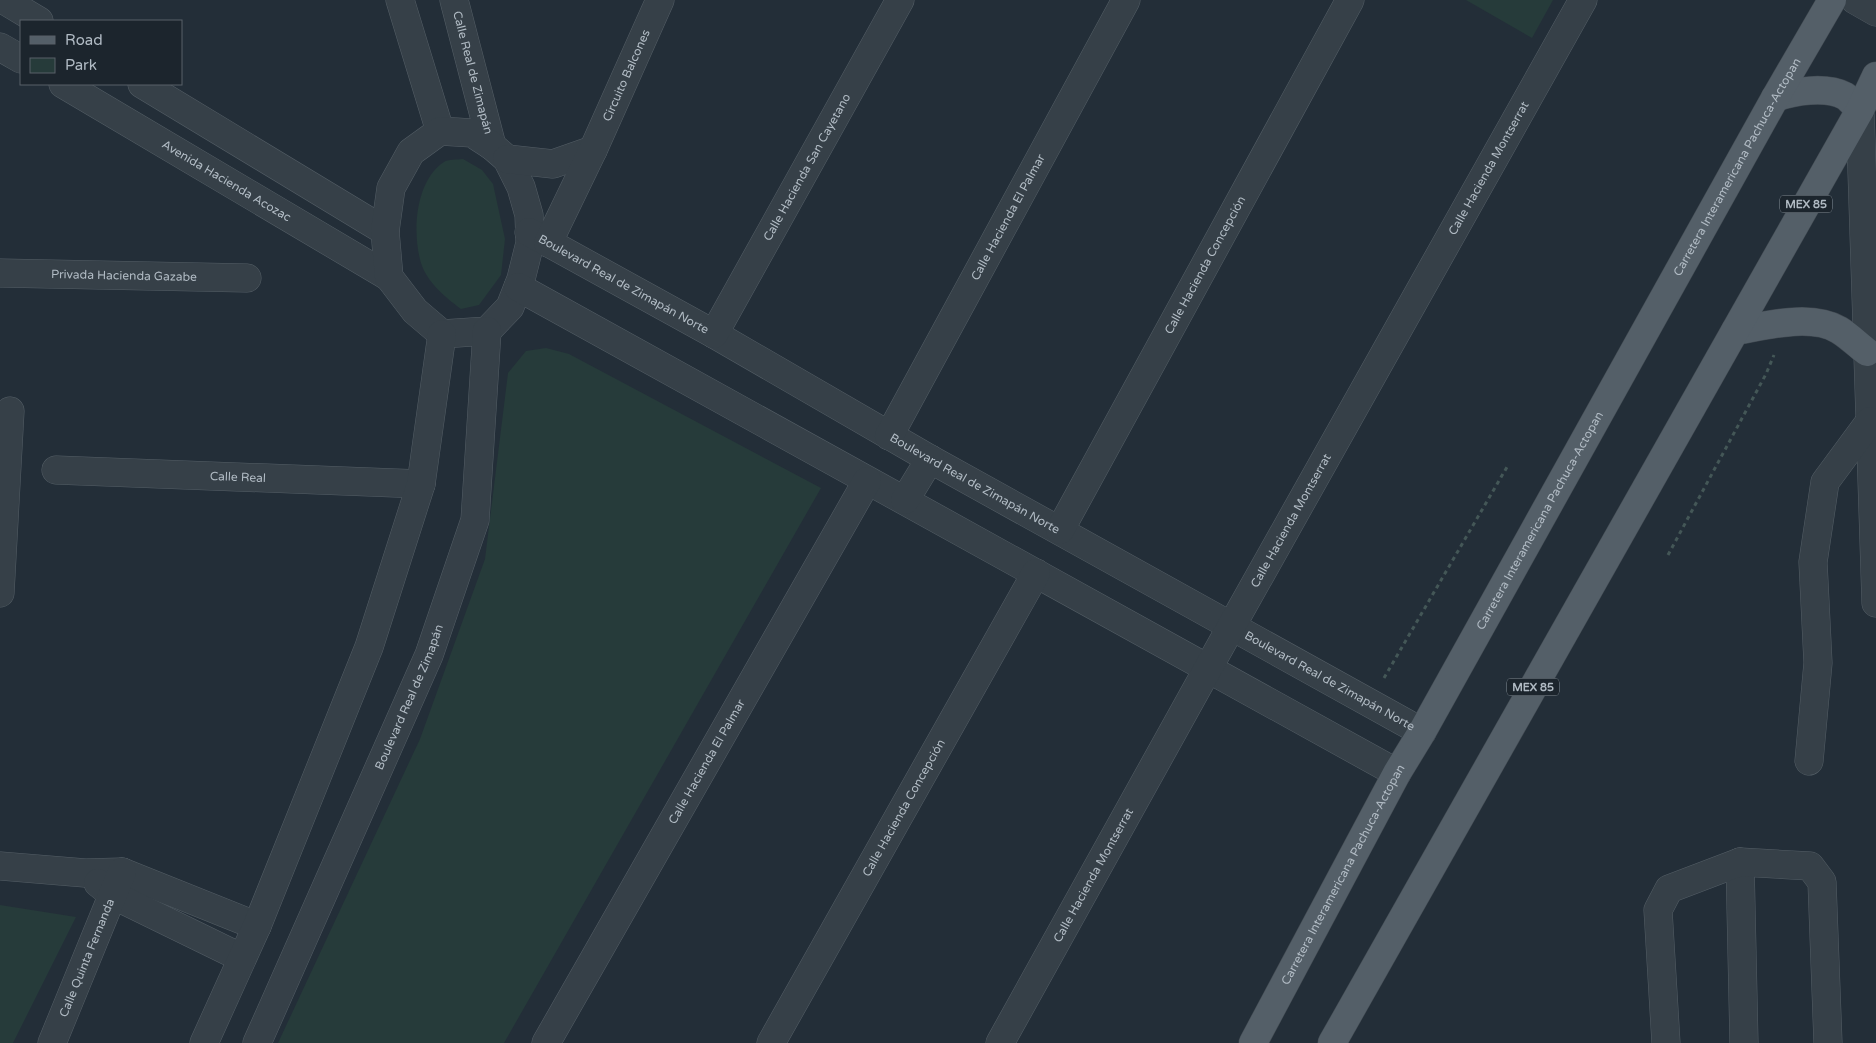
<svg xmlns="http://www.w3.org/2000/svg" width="1876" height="1043" font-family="'Varela Round',sans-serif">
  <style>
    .green { fill: #263b3a }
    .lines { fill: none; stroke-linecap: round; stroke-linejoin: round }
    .minor-casing { stroke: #545e66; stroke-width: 29 }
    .major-casing { stroke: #404951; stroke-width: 29 }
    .path { stroke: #445757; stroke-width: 3; stroke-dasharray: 4 4; stroke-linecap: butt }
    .minor { stroke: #364048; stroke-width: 28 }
    .major { stroke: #545f68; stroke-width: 28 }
    .labels { text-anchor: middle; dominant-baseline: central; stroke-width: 4; stroke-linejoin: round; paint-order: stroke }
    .shield { fill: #1c252d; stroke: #848e97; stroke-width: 1 }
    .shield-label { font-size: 11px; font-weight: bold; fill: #b1bbc4 }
    .street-label { font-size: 12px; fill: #b1bbc4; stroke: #1c252d }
  </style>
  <rect width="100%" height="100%" fill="#232e38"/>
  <g class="green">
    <path d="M1466 0H1553L1532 38Z"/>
    <path d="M463 159 482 170 493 184 505 239 501 275 479 305 461 309C445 297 427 282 421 263 412 233 415 181 444 162 448 159 457 160 463 159Z"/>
    <path d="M546 348 569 354 821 488 504 1043H278L420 739 485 559 508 373 526 351Z"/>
    <path d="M0 905 76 917 13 1043H0Z"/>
  </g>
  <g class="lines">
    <defs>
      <g id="minor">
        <path d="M4 0 39 21"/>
        <path d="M400 0 440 131"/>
        <path id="s1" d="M454 0 492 146"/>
        <path d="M1855 0 1876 12"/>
        <path d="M0 47 21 59"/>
        <path id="s2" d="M63 84 389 277"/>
        <path d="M142 84 385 231"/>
        <path d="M1860 110 1876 603"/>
        <path d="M440 131 472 133 492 146 507 159 521 187 529 215 530 243 521 279 510 307 487 331 442 334 415 311 389 277 385 231 391 188 411 152Z"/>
        <path d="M507 159 553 164 593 150"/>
        <path id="s3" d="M529 232 714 334 930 459 1422 732"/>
        <path id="s4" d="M548 243 593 150 660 0"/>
        <path id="s5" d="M0 273 247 278"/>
        <path d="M518 287 1397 773"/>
        <path id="s6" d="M714 334 900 0"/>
        <path id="s7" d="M889 436 1126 0"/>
        <path id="s8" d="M56 470 421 484"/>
        <path d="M905 500 930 459"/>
        <path id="s9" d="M1060 530 1350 0"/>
        <path d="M0 593 10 411"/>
        <path d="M1809 761 1818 663 1813 562 1825 482 1870 421"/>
        <path d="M1740 862 1744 1043"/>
        <path d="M0 866 85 873 122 872 257 926"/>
        <path d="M98 883 113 895 242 958"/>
        <path id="s10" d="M52 1043 122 872"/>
        <path d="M204 1043 257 926 369 647 421 484 442 334"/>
        <path id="s11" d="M257 1043 429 655 475 520 487 331"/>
        <path id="s12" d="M546 1043 867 481"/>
        <path id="s13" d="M771 1043 1036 573"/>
        <path id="s14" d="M1000 1043 1231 627 1583 0"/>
        <path d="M1666 1043 1658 910 1669 889 1740 862 1810 866 1822 882 1828 1043"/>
      </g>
      <g id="major">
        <path d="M1775 98C1794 91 1826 86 1845 96 1850 99 1855 106 1860 110"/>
        <path d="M1735 331C1765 326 1811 313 1839 330 1849 336 1858 345 1867 352"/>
        <path id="s15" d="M1253 1043 1397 773 1422 732 1775 98 1832 0"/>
        <path d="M1332 1043 1860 110 1876 76"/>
      </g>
    </defs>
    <use href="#minor" class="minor-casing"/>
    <use href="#major" class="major-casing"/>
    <g class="path">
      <path d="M1668 555 1766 374 1774 355"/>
      <path d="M1384 678 1507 467"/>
    </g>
    <use href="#minor" class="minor"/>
    <use href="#major" class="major"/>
  </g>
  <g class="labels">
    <g class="shield">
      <rect x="1780" y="195.5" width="52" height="17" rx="4"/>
      <rect x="1507" y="678.5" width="52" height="17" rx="4"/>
    </g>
    <g class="shield-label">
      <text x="1806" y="204">MEX 85</text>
      <text x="1533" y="687">MEX 85</text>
    </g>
    <g class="street-label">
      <text stroke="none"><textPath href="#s1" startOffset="75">Calle Real de Zimapán</textPath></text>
      <text stroke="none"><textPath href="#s4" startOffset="185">Circuito Balcones</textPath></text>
      <text stroke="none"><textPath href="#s6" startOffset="191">Calle Hacienda San Cayetano</textPath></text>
      <text stroke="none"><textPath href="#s15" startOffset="1001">Carretera Interamericana Pachuca-Actopan</textPath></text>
      <text stroke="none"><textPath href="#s14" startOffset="1002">Calle Hacienda Montserrat</textPath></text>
      <text stroke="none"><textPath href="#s2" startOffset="190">Avenida Hacienda Acozac</textPath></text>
      <text stroke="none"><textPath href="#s7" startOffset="249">Calle Hacienda El Palmar</textPath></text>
      <text stroke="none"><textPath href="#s9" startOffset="302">Calle Hacienda Concepción</textPath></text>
      <text stroke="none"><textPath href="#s5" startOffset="124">Privada Hacienda Gazabe</textPath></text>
      <text stroke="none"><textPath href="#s3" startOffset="108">Boulevard Real de Zimapán Norte</textPath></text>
      <text stroke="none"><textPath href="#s8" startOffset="182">Calle Real</textPath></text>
      <text stroke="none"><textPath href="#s3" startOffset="512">Boulevard Real de Zimapán Norte</textPath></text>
      <text stroke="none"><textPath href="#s15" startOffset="596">Carretera Interamericana Pachuca-Actopan</textPath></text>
      <text stroke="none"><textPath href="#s14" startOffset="598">Calle Hacienda Montserrat</textPath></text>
      <text stroke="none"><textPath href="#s3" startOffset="918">Boulevard Real de Zimapán Norte</textPath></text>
      <text stroke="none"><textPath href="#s11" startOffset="378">Boulevard Real de Zimapán</textPath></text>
      <text stroke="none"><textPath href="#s12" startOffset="324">Calle Hacienda El Palmar</textPath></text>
      <text stroke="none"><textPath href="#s13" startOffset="270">Calle Hacienda Concepción</textPath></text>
      <text stroke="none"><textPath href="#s15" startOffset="191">Carretera Interamericana Pachuca-Actopan</textPath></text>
      <text stroke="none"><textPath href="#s14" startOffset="192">Calle Hacienda Montserrat</textPath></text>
      <text stroke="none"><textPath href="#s10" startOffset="92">Calle Quinta Fernanda</textPath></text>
    </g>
  </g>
  <rect x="20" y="20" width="162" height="65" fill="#1c252d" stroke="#586169"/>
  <rect x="30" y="36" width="25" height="8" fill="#545f68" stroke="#586169"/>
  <text x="65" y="45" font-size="15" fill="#b1bbc4">Road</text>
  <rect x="30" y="58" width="25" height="15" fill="#263b3a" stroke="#586169"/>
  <text x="65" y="70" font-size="15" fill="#b1bbc4">Park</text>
</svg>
